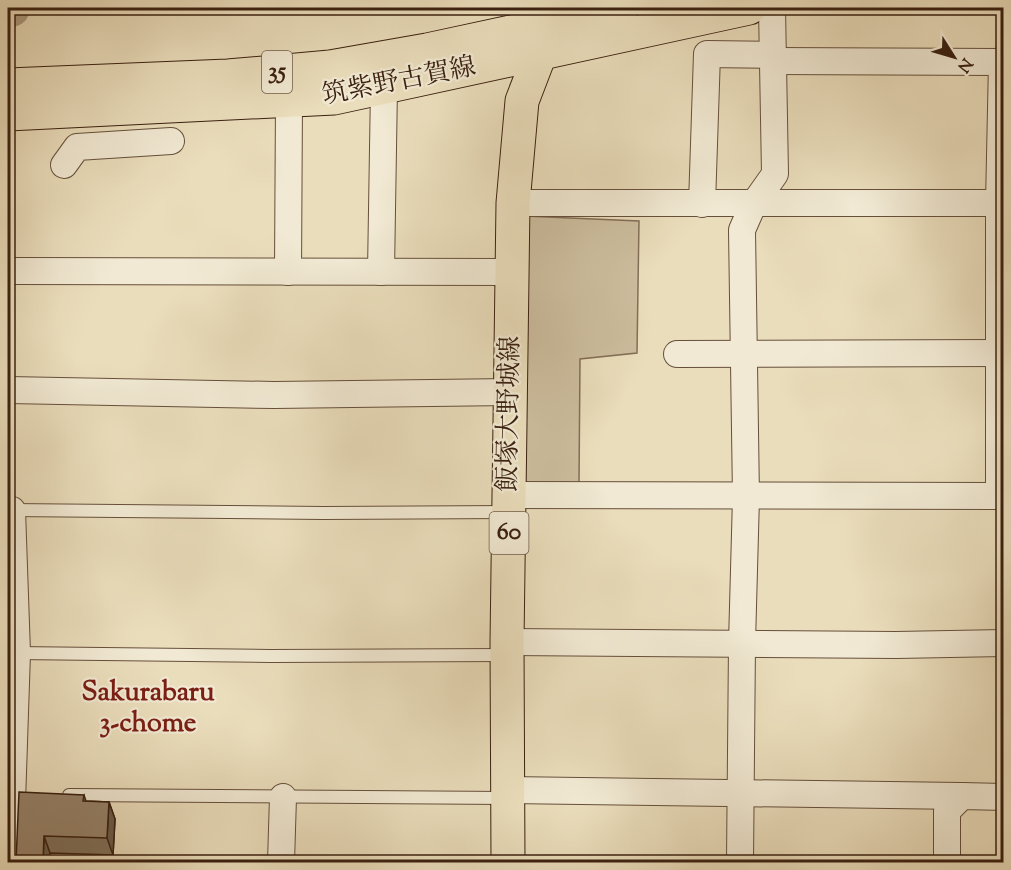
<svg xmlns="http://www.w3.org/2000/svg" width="1011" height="870" font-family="'Sorts Mill Goudy','Noto Serif JP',serif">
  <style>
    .park { fill: #ccbd9e; stroke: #836e57; stroke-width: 1.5 }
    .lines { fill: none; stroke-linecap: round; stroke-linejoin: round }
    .river { stroke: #ae9d81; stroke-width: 38 }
    .lane-casing { stroke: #664f3b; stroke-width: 14 }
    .street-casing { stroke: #664f3b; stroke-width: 28 }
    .primary-casing { stroke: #3a2010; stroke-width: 35 }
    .lane { stroke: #f1e9d3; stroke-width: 12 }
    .street { stroke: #f1e9d3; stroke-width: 26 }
    .primary { stroke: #eaddbb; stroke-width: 33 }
    .wall { fill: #81705a; stroke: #3a2010; stroke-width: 1.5 }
    .shaded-wall { fill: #695b4a; stroke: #3a2010; stroke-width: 1.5 }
    .building { fill: #968269; stroke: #3a2010; stroke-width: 1.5 }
    .labels { text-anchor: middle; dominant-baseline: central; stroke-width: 4.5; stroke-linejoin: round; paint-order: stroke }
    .shield { fill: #f1e9d3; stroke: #715c4a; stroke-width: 1.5 }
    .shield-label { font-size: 24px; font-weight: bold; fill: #3a2010 }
    .street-label { font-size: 26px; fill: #3a2010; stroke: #f1e9d3 }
    .neighbourhood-label { font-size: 27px; font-weight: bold; fill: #7a1f14; stroke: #f1e9d3 }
  </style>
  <rect width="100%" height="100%" fill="#eaddbb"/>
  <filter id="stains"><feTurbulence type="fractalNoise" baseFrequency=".00333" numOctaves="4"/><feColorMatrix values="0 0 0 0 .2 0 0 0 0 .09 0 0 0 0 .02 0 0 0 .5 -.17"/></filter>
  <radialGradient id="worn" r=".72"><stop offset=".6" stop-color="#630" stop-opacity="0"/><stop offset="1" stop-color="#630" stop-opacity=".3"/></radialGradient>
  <path class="park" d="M524 216 639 221 637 353 580 359 579 484 523 483Z"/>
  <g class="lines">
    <path class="river" d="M8 8H11"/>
    <defs>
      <g id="lane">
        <path d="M1002 62 1004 18"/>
        <path d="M9 510 323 513 508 512"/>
        <path d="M15 653 270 656 507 655"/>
        <path d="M69 795 507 798"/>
      </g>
      <g id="street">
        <path d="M64 165 77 147 171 141"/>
        <path d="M513 203H999"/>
        <path d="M702 204 707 54 773 55"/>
        <path d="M15 271 512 272"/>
        <path d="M288 272 289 100"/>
        <path d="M381 272 384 87"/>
        <path d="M677 354 999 353"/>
        <path d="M8 390 274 395 510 392"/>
        <path d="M509 495 999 496V203L1002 62 773 61"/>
        <path d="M507 642 896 645 1004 643"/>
        <path d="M507 790 962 796"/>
        <path d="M10 862 17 653 12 510"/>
        <path d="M281 862 283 797"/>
        <path d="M740 862 742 643 746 497 742 230 753 205 775 174 772 8"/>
        <path d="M947 862V811L962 796 1004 797"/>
      </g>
      <g id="primary">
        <path d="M8 85 228 76 330 67 427 50 622 8"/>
        <path d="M8 114 334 98 749 8"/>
        <path d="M508 862 507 642 513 203 522 101 540 54 543 26 536 8"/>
      </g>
    </defs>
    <use href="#lane" class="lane-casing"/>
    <use href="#street" class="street-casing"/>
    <use href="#primary" class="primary-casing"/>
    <use href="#lane" class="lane"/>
    <use href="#street" class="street"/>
    <use href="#primary" class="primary"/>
  </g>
  <path class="wall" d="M84 795 86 801 109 802 115 819 113 855 50 853 16 862Z"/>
  <g class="shaded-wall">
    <path d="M109 802 115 819 113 855 107 838Z"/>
    <path d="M44 836 50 853V862H43Z"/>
  </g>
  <path class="building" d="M19 792 84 795 83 801 109 802 107 838 44 836 43 862H16Z"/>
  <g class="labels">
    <g class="shield">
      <rect x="262" y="51" width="30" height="42" rx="4.5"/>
      <rect x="489.5" y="512" width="39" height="42" rx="4.5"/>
    </g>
    <g class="shield-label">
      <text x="277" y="72">35</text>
      <text x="509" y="533">60</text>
    </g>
    <g class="street-label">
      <text transform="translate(399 82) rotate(-11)">筑紫野古賀線</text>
      <text transform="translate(510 414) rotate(-89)">飯塚大野城線</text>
    </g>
    <g class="neighbourhood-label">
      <text x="148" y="693">Sakurabaru<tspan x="148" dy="31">3-chome</tspan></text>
    </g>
  </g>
  <rect width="1011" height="870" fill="none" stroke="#eaddbb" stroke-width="30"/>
  <rect x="9" y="9" width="993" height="852" fill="none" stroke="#3a2010" stroke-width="3"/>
  <rect x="15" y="15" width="981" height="840" fill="none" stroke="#3a2010" stroke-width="1.5"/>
  <g transform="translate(954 57) rotate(127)" stroke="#f1e9d3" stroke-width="4.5" paint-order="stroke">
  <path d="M0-4.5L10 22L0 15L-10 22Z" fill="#3a2010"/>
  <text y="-9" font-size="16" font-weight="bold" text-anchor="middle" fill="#3a2010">N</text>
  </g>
  <rect width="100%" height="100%" filter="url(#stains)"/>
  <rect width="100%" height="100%" fill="url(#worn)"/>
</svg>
